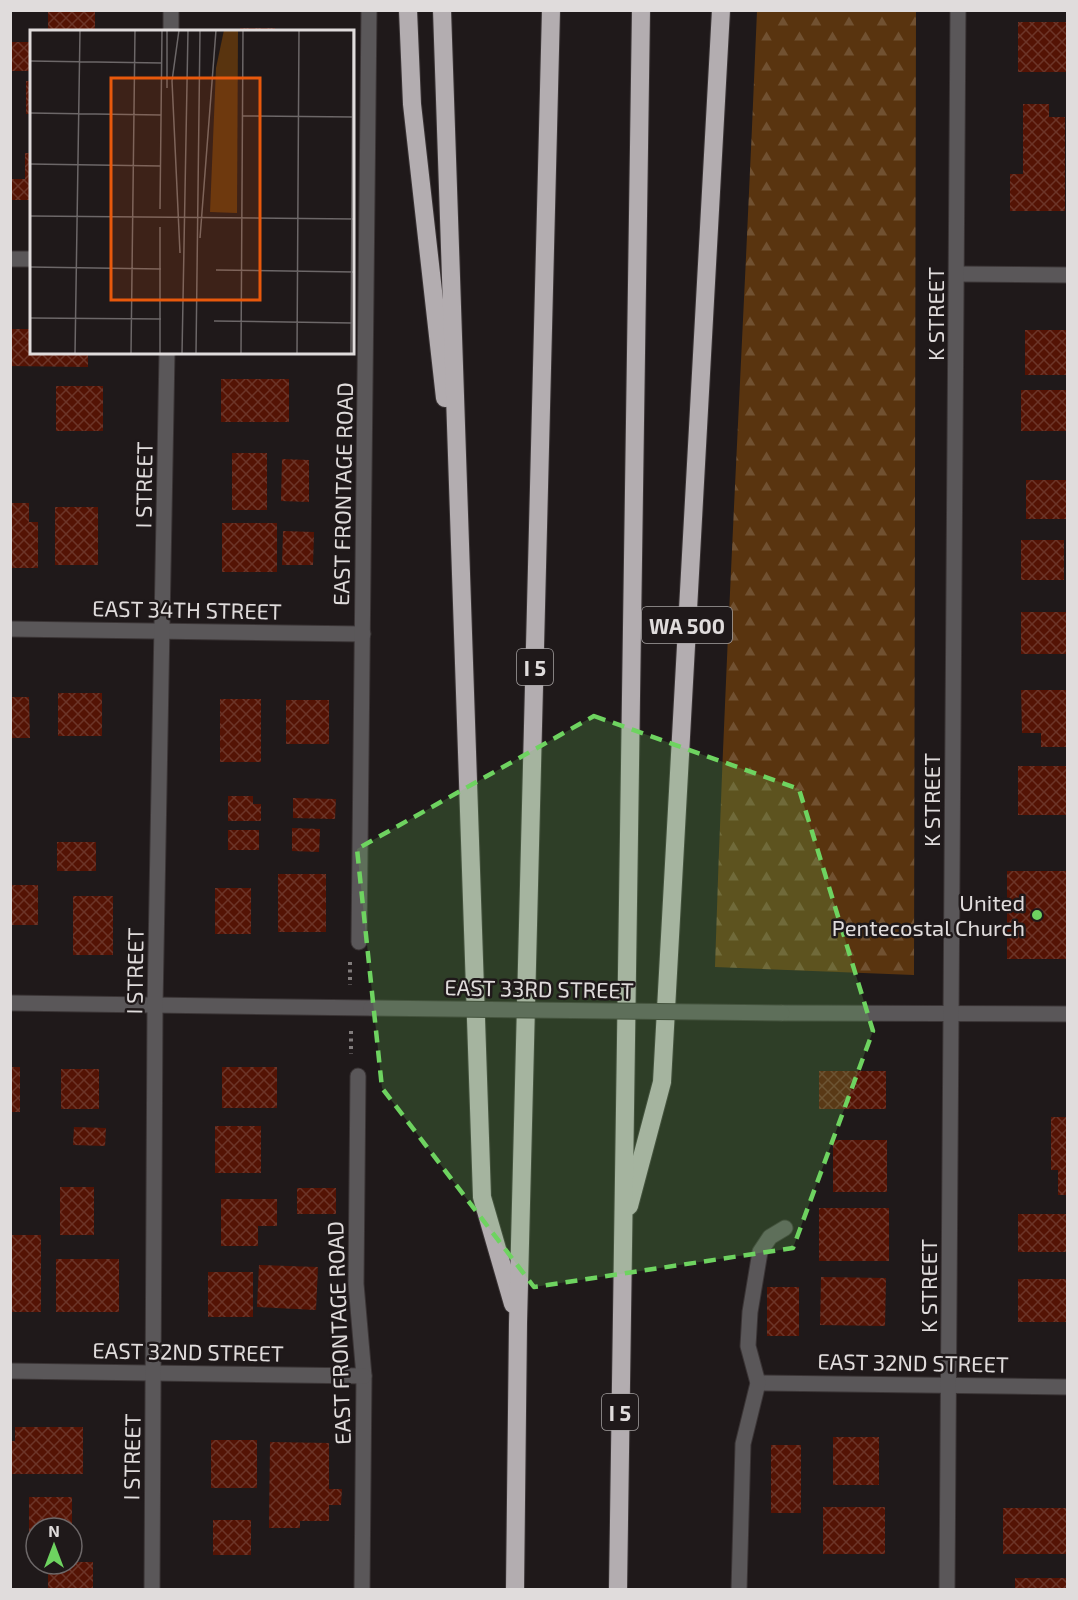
<svg xmlns="http://www.w3.org/2000/svg" width="1078" height="1600" font-family="'Exo 2',sans-serif">
  <style>
    .forest { fill: url(#forest-firs) }
    .building { fill: url(#building-cross-hatch) }
    .lines { fill: none; stroke-linecap: round; stroke-linejoin: round }
    .minor-casing { stroke: #3a3435; stroke-width: 17 }
    .highway-casing { stroke: #3a3435; stroke-width: 20 }
    .path { stroke: #817c7c; stroke-width: 4; stroke-dasharray: 3 4.5; stroke-linecap: butt }
    .minor { stroke: #5a5759; stroke-width: 15 }
    .highway { stroke: #b3adb0; stroke-width: 18 }
    .minor-bridge-casing { stroke: #3a3435; stroke-width: 17; stroke-linecap: butt }
    .minor-bridge { stroke: #5a5759; stroke-width: 15 }
    .marked { fill: #6ed360; fill-opacity: 0.2; stroke: #6ed360; stroke-width: 4.5; stroke-dasharray: 12 8; stroke-linejoin: round }
    .poi-dot { fill: #6ed360; stroke: #1f191a; stroke-width: 2 }
    .labels { text-anchor: middle; dominant-baseline: central; stroke-width: 5; stroke-linejoin: round; paint-order: stroke }
    .shield { fill: #1f191a; stroke: #a6a2a2; stroke-width: 1.5 }
    .shield-label { font-size: 21px; font-weight: bold; fill: #e0dcdc }
    .street-label { font-size: 22px; fill: #e0dcdc; stroke: #1f191a }
    .poi-label { font-size: 22px; fill: #e0dcdc; stroke: #1f191a; text-anchor: end }
    .inset-road { fill: none; stroke: #6c6768; stroke-width: 1.5 }
    .view { fill: #e8590c; fill-opacity: 0.15; stroke: #e8590c; stroke-width: 3 }
    .inset-edge { fill: none; stroke: #e0dcdc; stroke-width: 3 }
  </style>
  <defs>
    <pattern id="forest-firs" width="22" height="20" patternUnits="userSpaceOnUse" patternTransform="scale(1.5)"><rect width="22" height="20" fill="#59340f"/><path d="M5 1l3.5 6h-7zM16 11l3.5 6h-7z" fill="#715131"/></pattern>
    <pattern id="building-cross-hatch" width="8" height="8" patternUnits="userSpaceOnUse" patternTransform="scale(1.5)"><rect width="8" height="8" fill="#541304"/><path d="M0 0l8 8M0 8l8-8" fill="none" stroke="#6c3528"/></pattern>
  </defs>
  <rect width="100%" height="100%" fill="#1f191a"/>
  <path class="forest" d="M757 11H916L914 975 715 967C725 648 744 329 757 11Z"/>
  <g class="building">
    <path d="M48 10H95V32L48 30Z"/>
    <rect x="1018" y="22" width="50" height="50"/>
    <rect x="240" y="28" width="35" height="4"/>
    <rect x="10" y="42" width="22" height="29"/>
    <rect x="26" y="81" width="6" height="33"/>
    <path d="M1023 104H1049V117H1065V211H1010V174H1023Z"/>
    <path d="M25 153H32V200H10V179H25Z"/>
    <path d="M10 329H32V352H88V367L10 366Z"/>
    <rect x="1025" y="330" width="43" height="45"/>
    <rect x="221" y="379" width="68" height="43"/>
    <rect x="56" y="386" width="47" height="45"/>
    <rect x="1021" y="390" width="47" height="41"/>
    <rect x="232" y="453" width="35" height="57"/>
    <path d="M282 459 309 460V502L281 501Z"/>
    <rect x="1026" y="480" width="42" height="39"/>
    <path d="M10 503H29V522H38V568H10Z"/>
    <rect x="55" y="507" width="43" height="58"/>
    <rect x="222" y="523" width="55" height="49"/>
    <path d="M283 531 314 532 313 565H282Z"/>
    <rect x="1021" y="540" width="43" height="40"/>
    <rect x="1021" y="612" width="47" height="42"/>
    <path d="M1021 690H1068V747H1041V733H1022Z"/>
    <rect x="58" y="693" width="44" height="43"/>
    <path d="M10 697H29L30 738H10Z"/>
    <rect x="220" y="699" width="41" height="63"/>
    <rect x="286" y="700" width="43" height="44"/>
    <rect x="1018" y="766" width="50" height="49"/>
    <path d="M228 796H253V804H261V821H228Z"/>
    <path d="M293 798 336 799 335 819 293 818Z"/>
    <path d="M292 828 320 829 319 852 292 851Z"/>
    <rect x="228" y="830" width="31" height="20"/>
    <rect x="57" y="842" width="39" height="29"/>
    <rect x="1007" y="871" width="61" height="88"/>
    <rect x="278" y="874" width="48" height="58"/>
    <rect x="10" y="885" width="28" height="40"/>
    <rect x="215" y="888" width="36" height="46"/>
    <rect x="73" y="896" width="40" height="59"/>
    <rect x="10" y="1067" width="10" height="45"/>
    <rect x="222" y="1067" width="55" height="41"/>
    <rect x="61" y="1069" width="38" height="40"/>
    <rect x="819" y="1071" width="67" height="38"/>
    <path d="M1051 1117H1068V1195H1058V1170H1051Z"/>
    <rect x="215" y="1126" width="46" height="47"/>
    <path d="M74 1127 106 1128 105 1146 73 1145Z"/>
    <rect x="833" y="1140" width="54" height="52"/>
    <rect x="60" y="1187" width="34" height="48"/>
    <rect x="297" y="1188" width="39" height="26"/>
    <path d="M221 1199H277V1226H258V1246H221Z"/>
    <rect x="819" y="1208" width="70" height="53"/>
    <rect x="1018" y="1214" width="50" height="38"/>
    <rect x="10" y="1235" width="31" height="77"/>
    <rect x="56" y="1259" width="63" height="53"/>
    <path d="M259 1265 318 1267 316 1310 257 1307Z"/>
    <rect x="208" y="1272" width="45" height="45"/>
    <path d="M821 1277 886 1278 885 1326 820 1325Z"/>
    <rect x="1018" y="1279" width="50" height="43"/>
    <rect x="767" y="1287" width="32" height="49"/>
    <path d="M15 1427H83V1474H10V1441H15Z"/>
    <rect x="833" y="1437" width="46" height="48"/>
    <rect x="211" y="1440" width="46" height="48"/>
    <path d="M270 1442 329 1443V1489H342L341 1505H329V1521H300V1528H269Z"/>
    <rect x="771" y="1445" width="30" height="68"/>
    <path d="M29 1497H72V1528H36V1544H29Z"/>
    <rect x="823" y="1507" width="62" height="47"/>
    <rect x="1003" y="1508" width="65" height="46"/>
    <rect x="213" y="1520" width="38" height="35"/>
    <path d="M72 1562H93V1590H48V1564H72Z"/>
    <rect x="1015" y="1578" width="53" height="12"/>
  </g>
  <g class="lines">
    <defs>
      <g id="minor">
        <path d="M171 32V10"/>
        <path d="M10 259H32"/>
        <path d="M957 274 1068 275"/>
        <path d="M10 629 363 634"/>
        <path d="M359 942 369 10"/>
        <path d="M10 1003 371 1008"/>
        <path d="M782 1013 1068 1014"/>
        <path d="M358 1076 356 1284 364 1376 362 1590"/>
        <path d="M10 1371 364 1376"/>
        <path d="M758 1383 1068 1387"/>
        <path d="M152 1590 155 1006 167 352"/>
        <path d="M739 1590 743 1444 758 1383 748 1346 750 1312 760 1252 770 1237 785 1228"/>
        <path d="M947 1590 958 10"/>
      </g>
      <g id="highway">
        <path d="M408 10 412 104 445 398"/>
        <path d="M442 10 482 1197 513 1304"/>
        <path d="M629 1206 662 1082 721 10"/>
        <path d="M515 1590 518 1323 551 10"/>
        <path d="M618 1590 641 10"/>
      </g>
    </defs>
    <use href="#minor" class="minor-casing"/>
    <use href="#highway" class="highway-casing"/>
    <g class="path">
      <path d="M350 962V985"/>
      <path d="M351 1031V1054"/>
    </g>
    <use href="#minor" class="minor"/>
    <use href="#highway" class="highway"/>
    <defs>
      <path id="minor-bridge" d="M371 1008 782 1013"/>
    </defs>
    <use href="#minor-bridge" class="minor-bridge-casing"/>
    <use href="#minor-bridge" class="minor-bridge"/>
  </g>
  <path class="marked" d="M594 716 799 789 873 1031 793 1248 534 1287 382 1088 357 849Z"/>
  <circle class="poi-dot" cx="1037" cy="915" r="6"/>
  <g class="labels">
    <g class="shield">
      <rect x="642" y="607" width="90" height="36" rx="4.5"/>
      <rect x="517" y="649" width="36" height="36" rx="4.5"/>
      <rect x="602" y="1394" width="36" height="36" rx="4.5"/>
    </g>
    <g class="shield-label">
      <text x="687" y="625">WA 500</text>
      <text x="535" y="667">I 5</text>
      <text x="620" y="1412">I 5</text>
    </g>
    <g class="street-label">
      <text transform="translate(935 314) rotate(-90)">K STREET</text>
      <text transform="translate(143 485) rotate(-89)">I STREET</text>
      <text transform="translate(342 494) rotate(-89)">EAST FRONTAGE ROAD</text>
      <text transform="translate(187 609) rotate(1)">EAST 34TH STREET</text>
      <text transform="translate(931 800) rotate(-90)">K STREET</text>
      <text transform="translate(134 971) rotate(-89)">I STREET</text>
      <text transform="translate(539 988) rotate(1)">EAST 33RD STREET</text>
      <text transform="translate(928 1286) rotate(-90)">K STREET</text>
      <text transform="translate(338 1333) rotate(-92)">EAST FRONTAGE ROAD</text>
      <text transform="translate(188 1351) rotate(1)">EAST 32ND STREET</text>
      <text transform="translate(913 1362) rotate(1)">EAST 32ND STREET</text>
      <text transform="translate(131 1457) rotate(-89)">I STREET</text>
    </g>
    <g class="poi-label">
      <text x="1025" y="902">United<tspan x="1025" dy="25">Pentecostal Church</tspan></text>
    </g>
  </g>
  <g transform="translate(30 30)">
    <rect width="324" height="324" fill="#1f191a"/>
    <path d="M194 0H208L207 183 180 182 186 38Z" fill="#59340f"/>
    <path class="inset-road" d="M137 0V58M149 0 142 51 150 223M0 31 132 33M0 83 131 85M213 86 324 87M0 134 131 136M130 179 132 0M0 186 324 189M170 208 186 0M0 237 131 239M186 240 324 242M0 288 131 289M184 291 322 293M45 324 50 0M101 324 105 0M130 324V197M152 324 158 0M166 324 170 0M211 324 213 0M267 324 269 0M321 324 323 0"/>
    <path class="view" d="M81 48H230V270H81Z"/>
    <rect width="324" height="324" class="inset-edge"/>
  </g>
  <rect width="1078" height="1600" fill="none" stroke="#e0dcdc" stroke-width="24"/>
  <g transform="translate(54 1546)"><circle r="28" fill="#1f191a" stroke="#6c6768" stroke-width="1.5"/>
  <path d="M0-4.5L10 22L0 15L-10 22Z" fill="#6ed360"/>
  <text y="-9" font-size="16" font-weight="bold" text-anchor="middle" fill="#e0dcdc">N</text>
  </g>
</svg>
